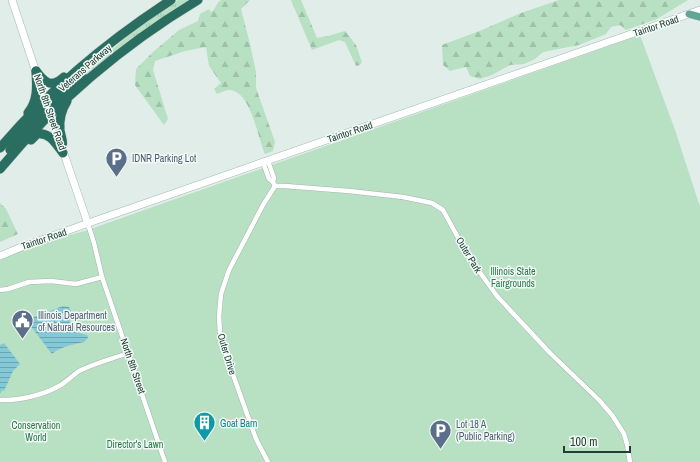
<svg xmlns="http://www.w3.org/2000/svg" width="700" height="462" font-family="'Archivo Narrow',sans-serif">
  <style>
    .grass { fill: url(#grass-tufts) }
    .forest { fill: url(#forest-firs) }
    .park { fill: #b8e0c3 }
    .water { fill: url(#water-rules) }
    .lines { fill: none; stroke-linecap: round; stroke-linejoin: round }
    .street-casing { stroke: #a3b5af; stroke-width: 5.5 }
    .secondary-casing { stroke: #9eb9b0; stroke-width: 8 }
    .primary-casing { stroke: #c1c9c7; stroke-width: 8 }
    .highway-casing { stroke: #c1c9c7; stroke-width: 10 }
    .street { stroke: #fff; stroke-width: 4.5 }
    .secondary { stroke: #fff; stroke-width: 7 }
    .primary { stroke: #62a695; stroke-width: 7 }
    .highway { stroke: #296e60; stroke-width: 9 }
    .labels { text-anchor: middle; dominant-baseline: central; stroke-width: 3; stroke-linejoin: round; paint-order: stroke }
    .street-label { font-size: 10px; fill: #203f37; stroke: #f2f9f5 }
    .service-label { font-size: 10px; fill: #4e5e75; stroke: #f2f9f5; text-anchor: start }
    .park-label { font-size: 10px; fill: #267948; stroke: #f2f9f5 }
    .culture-label { font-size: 10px; fill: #0d838f; stroke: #f2f9f5; text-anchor: start }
  </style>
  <defs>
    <pattern id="grass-tufts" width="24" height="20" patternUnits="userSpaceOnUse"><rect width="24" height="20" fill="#b8e0c3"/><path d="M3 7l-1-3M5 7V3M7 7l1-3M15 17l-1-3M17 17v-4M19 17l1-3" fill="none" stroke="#9ec1a8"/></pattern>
    <pattern id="forest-firs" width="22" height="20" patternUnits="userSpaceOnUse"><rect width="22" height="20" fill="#b8e0c3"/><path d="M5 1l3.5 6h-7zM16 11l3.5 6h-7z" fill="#9ec1a8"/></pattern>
    <pattern id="water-rules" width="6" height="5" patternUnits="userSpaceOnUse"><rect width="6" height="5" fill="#84c9d7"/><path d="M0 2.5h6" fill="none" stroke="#6ca5af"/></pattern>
  </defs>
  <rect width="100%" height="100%" fill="#e1ede8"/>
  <path class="grass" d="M178 0H191L78 83 77 82 107 54 140 25Z"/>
  <g class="forest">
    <path d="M221 0H250L241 9 250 44 256 72V88L275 142 273 151 265 154C258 139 251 90 229 90 225 90 220 93 217 94L214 89 221 83 209 66 206 47 185 51 155 61 153 70 168 119 164 125 135 85 136 69 153 52 179 30 198 21 200 14 209 9 211 12C216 9 216 3 221 0Z"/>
    <path d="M291 0H301L317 38 328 36 345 31 356 45 362 62 360 65 356 66 345 42 339 40 312 50Z"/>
    <path d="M559 0H688L657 19 626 30 620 25 611 27 606 34 579 45 543 52 535 59 524 64 510 65 492 75 480 79 470 76 466 67 450 71 443 65 442 45 482 30 521 13Z"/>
    <path d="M0 203 6 209 18 234 0 242Z"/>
  </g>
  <path class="park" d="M640 35 675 130 700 207V462H0V260C27 246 56 238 85 231Z"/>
  <g class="water">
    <path d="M63 306 69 307 71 311 69 327 72 331 87 335 88 338 84 342C73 345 61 346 52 354L26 320Z"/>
    <path d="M4 343 20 364 13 371 4 391 3 390 0 393V345Z"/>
  </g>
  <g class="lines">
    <defs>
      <g id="street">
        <path d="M268 161 274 178 273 182 275 186 263 205 229 270 221 294 219 317 220 332 226 355 256 439 268 462"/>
        <path d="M263 162 269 179 273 182"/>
        <path d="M275 186H285L349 191 403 197 432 203 443 210 468 256 497 296 550 353 599 400 612 415 624 434 627 444 630 462"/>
        <path d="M88 224 94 243 102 277 165 462"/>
        <path d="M0 290 8 289 29 282 51 281 76 284 102 277"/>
        <path d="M0 400C17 401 44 395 59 386 66 382 72 376 79 371 94 363 112 359 128 353"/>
      </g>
      <g id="secondary">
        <path d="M12 0 58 138"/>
        <path d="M62 148 88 224"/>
        <path d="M0 256 19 248 97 220 700 10"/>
      </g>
      <path id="primary" d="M689 14 700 17"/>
      <g id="highway">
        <path d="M36 71C44 82 51 89 64 77"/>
        <path d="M53 105 56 101 82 74"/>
        <path d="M28 113C38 101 37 86 36 71"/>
        <path d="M31 140 37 134C50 132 56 144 63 153"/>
        <path d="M0 148C49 90 108 41 171 0"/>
        <path d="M62 149C64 141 61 138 60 130 59 120 62 109 67 101"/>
        <path d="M10 150 42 110"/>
        <path d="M0 169C56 102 123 45 198 0"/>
      </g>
    </defs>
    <use href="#street" class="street-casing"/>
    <use href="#secondary" class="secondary-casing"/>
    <use href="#primary" class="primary-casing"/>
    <use href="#highway" class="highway-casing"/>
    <use href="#street" class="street"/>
    <use href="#secondary" class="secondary"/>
    <use href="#primary" class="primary"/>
    <use href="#highway" class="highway"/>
  </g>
  <defs>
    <symbol id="parking-pin" viewBox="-11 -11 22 30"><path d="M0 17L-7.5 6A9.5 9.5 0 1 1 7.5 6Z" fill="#5c6f8a" stroke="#f2f9f5"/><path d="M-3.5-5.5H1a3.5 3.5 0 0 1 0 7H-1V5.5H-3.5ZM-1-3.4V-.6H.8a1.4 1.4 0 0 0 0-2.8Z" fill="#fff"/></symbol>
    <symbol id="civic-pin" viewBox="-11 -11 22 30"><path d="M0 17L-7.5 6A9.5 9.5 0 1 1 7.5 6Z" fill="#5c6f8a" stroke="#f2f9f5"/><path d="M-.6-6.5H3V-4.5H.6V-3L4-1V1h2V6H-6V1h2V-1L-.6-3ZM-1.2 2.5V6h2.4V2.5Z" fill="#fff"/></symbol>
    <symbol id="building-pin" viewBox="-11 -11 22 30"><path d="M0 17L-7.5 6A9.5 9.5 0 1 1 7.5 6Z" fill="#0f9aa8" stroke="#f2f9f5"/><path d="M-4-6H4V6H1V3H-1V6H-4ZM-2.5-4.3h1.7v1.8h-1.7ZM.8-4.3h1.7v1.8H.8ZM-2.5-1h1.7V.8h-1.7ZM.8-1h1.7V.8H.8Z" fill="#fff"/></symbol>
  </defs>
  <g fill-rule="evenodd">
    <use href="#parking-pin" x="104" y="146" width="25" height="34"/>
    <use href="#civic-pin" x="10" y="308" width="25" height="34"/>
    <use href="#building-pin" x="192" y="410" width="25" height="34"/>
    <use href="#parking-pin" x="428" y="418" width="25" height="34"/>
  </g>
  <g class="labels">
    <g class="street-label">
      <text transform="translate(656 26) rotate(-19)">Taintor Road</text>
      <text transform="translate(85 68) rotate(-41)">Veterans Parkway</text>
      <text transform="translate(50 112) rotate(71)">North 8th Street Road</text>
      <text transform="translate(350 132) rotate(-19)">Taintor Road</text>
      <text transform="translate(44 239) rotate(-19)">Taintor Road</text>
      <text transform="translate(469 255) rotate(59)">Outer Park</text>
      <text transform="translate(227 354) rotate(73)">Outer Drive</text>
      <text transform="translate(133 366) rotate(71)">North 8th Street</text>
    </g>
    <g class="service-label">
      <text x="132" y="158">IDNR Parking Lot</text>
      <text x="38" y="315">Illinois Department<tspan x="38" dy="12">of Natural Resources</tspan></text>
      <text x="456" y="424">Lot 18 A<tspan x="456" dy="12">(Public Parking)</tspan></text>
    </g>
    <g class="park-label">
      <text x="513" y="271">Illinois State<tspan x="513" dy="12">Fairgrounds</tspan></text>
      <text x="36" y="425">Conservation<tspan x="36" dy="12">World</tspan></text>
      <text x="135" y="444">Director's Lawn</text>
    </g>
    <g class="culture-label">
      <text x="220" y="423">Goat Barn</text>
    </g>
  </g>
  <path d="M564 446v6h66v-6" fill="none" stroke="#203f37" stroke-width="2"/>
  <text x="570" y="446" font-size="12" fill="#203f37" stroke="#f2f9f5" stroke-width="3" paint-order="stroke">100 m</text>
</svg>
